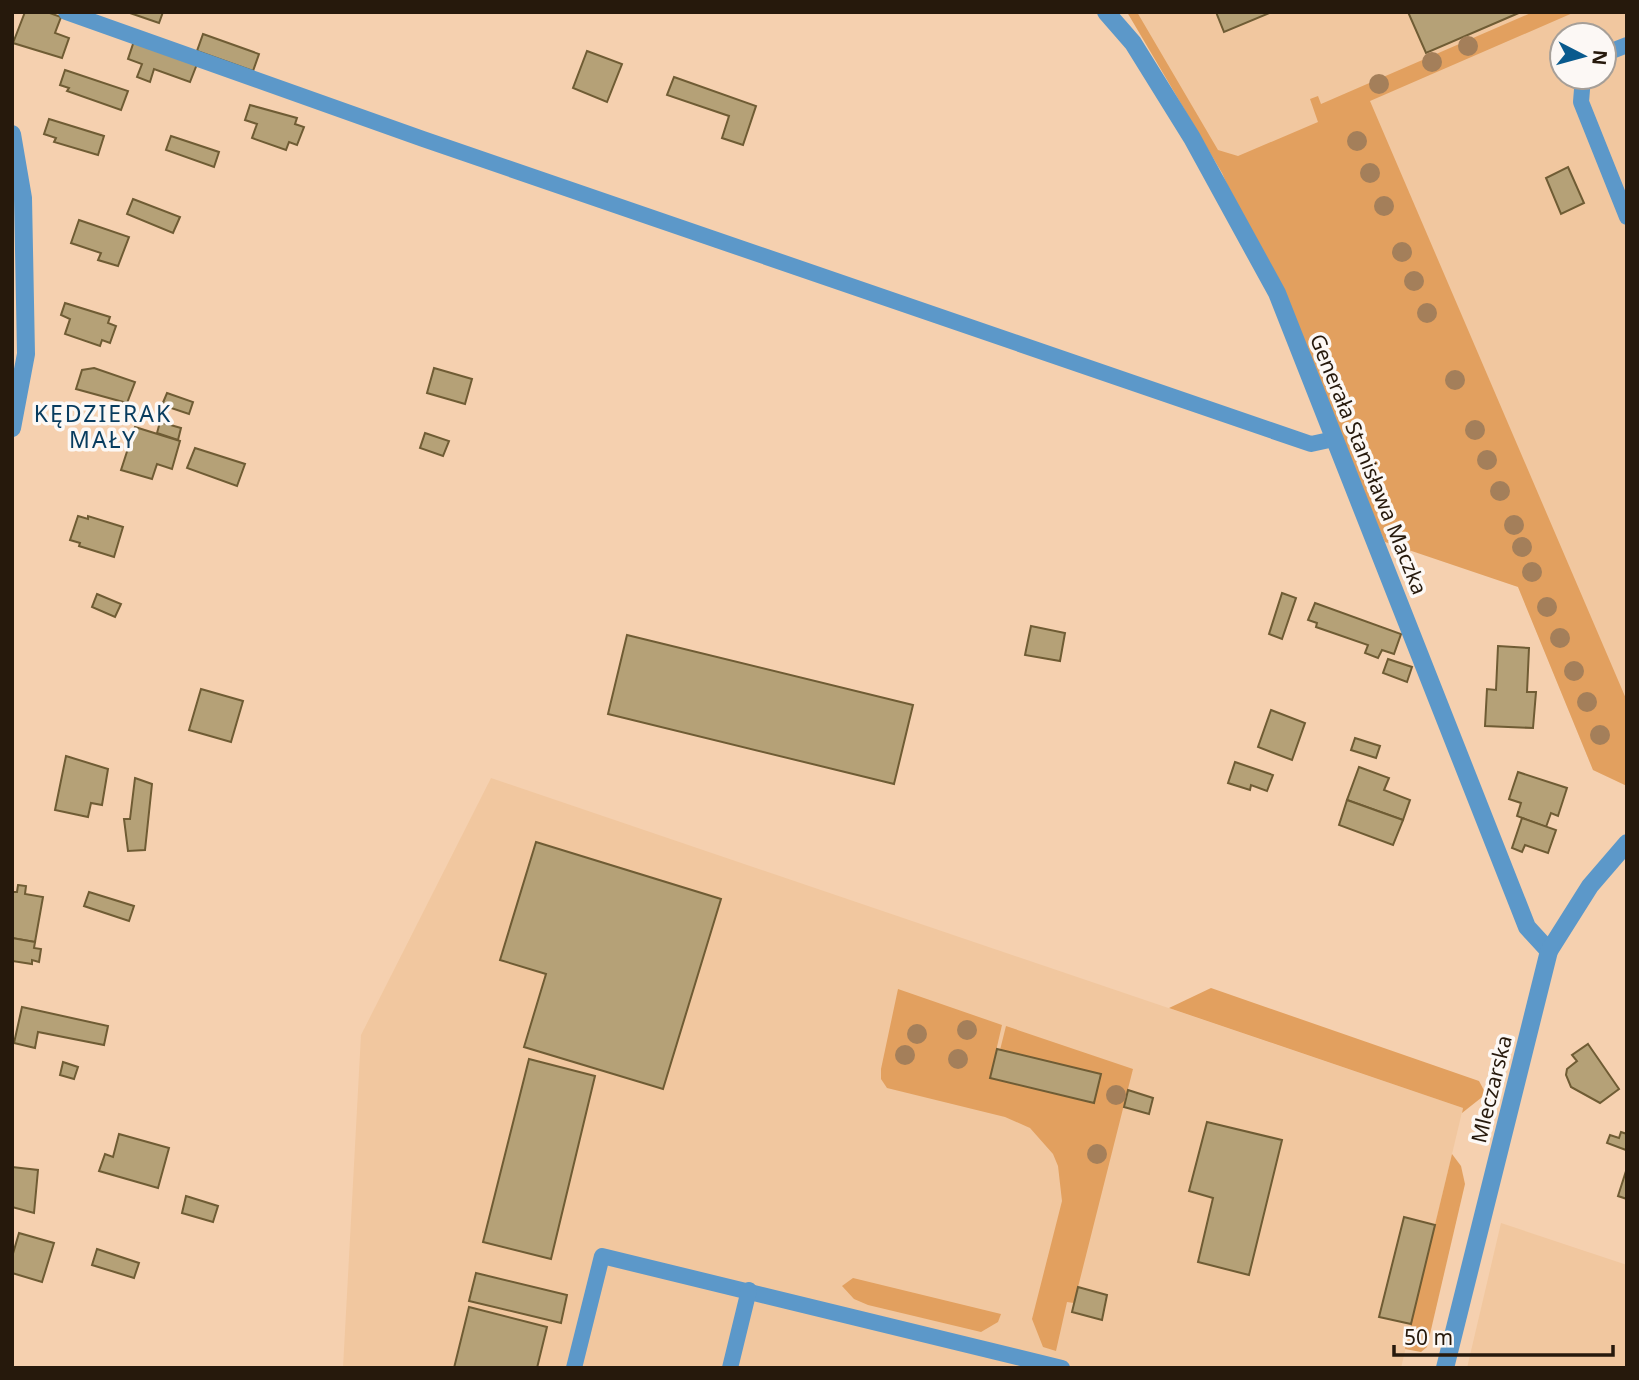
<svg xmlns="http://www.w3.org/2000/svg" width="1639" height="1380" font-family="'Noto Sans',sans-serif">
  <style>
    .built { fill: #f1c79f; fill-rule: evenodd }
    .green { fill: #e2a05f }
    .building { fill: #b5a177; stroke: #6f5c34; stroke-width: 2 }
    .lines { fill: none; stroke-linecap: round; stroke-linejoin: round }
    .service { stroke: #5c98c9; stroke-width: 16 }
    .minor { stroke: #5c98c9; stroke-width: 18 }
    .tree { fill: #a47f5a }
    .labels { text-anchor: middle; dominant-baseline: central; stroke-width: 7; stroke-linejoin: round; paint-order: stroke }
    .street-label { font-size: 21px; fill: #26190c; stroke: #fcf8f5 }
    .neighbourhood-label { font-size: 23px; letter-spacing: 2px; fill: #083c5f; stroke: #fcf8f5 }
  </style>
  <rect width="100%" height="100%" fill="#f5d0af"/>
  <g class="built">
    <path d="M1127 12H1627V786L1593 770 1330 127 1222 173ZM1562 35H1604V77H1562Z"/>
    <path d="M491 778 1463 1108 1401 1368H343L361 1035Z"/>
    <path d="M1501 1223 1627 1265V1368H1467Z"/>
  </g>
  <g class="green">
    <path d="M1127 12H1137L1218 150 1238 156 1318 122 1310 99 1318 96 1321 104 1533 12H1575L1370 101 1627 701V786L1593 770 1518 587 1385 542 1222 173Z"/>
    <path d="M1211 988 1479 1081 1486 1094 1462 1113 1463 1108 1169 1008Z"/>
    <path d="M898 989 1002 1025 990 1077 1100 1074 1000 1050 1006 1026 1133 1069 1074 1303 1067 1302 1056 1351 1043 1347 1032 1319 1062 1201 1058 1166 1053 1154 1030 1128 1005 1117 887 1088 881 1079V1069Z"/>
    <path d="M1452 1154 1461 1166 1465 1184 1427 1347 1421 1352 1405 1349Z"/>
    <path d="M853 1278 1001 1314 998 1322 981 1332 868 1305 854 1299 842 1286Z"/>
  </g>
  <g class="building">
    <path d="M25 12H47L61 17 55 33 69 38 62 58 13 43Z"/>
    <path d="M127 12H163L159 23Z"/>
    <path d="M1216 12H1272L1224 32Z"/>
    <path d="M1408 12H1521L1426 53Z"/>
    <path d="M203 34 259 54 253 71 197 51Z"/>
    <path d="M134 41 197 64 190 82 154 69 150 82 137 77 142 64 128 59Z"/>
    <path d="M587 51 622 64 607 102 573 88Z"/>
    <path d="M65 70 128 91 121 110 67 91 69 88 60 85Z"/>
    <path d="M674 77 756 106 743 145 722 138 729 116 667 95Z"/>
    <path d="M250 105 297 118 295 124 304 127 297 145 289 142 286 150 252 138 257 124 245 120Z"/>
    <path d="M49 119 104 136 98 155 54 142 56 138 44 134Z"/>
    <path d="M171 136 219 152 214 167 166 150Z"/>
    <path d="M1568 167 1584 203 1561 214 1546 178Z"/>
    <path d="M133 199 180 217 173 233 127 214Z"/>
    <path d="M79 220 129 237 118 266 98 260 101 253 71 243Z"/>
    <path d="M65 303 110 317 108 323 116 326 110 343 102 340 100 346 65 334 70 319 61 315Z"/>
    <path d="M94 368 135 382 127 403 76 389 82 370Z"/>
    <path d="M434 368 472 379 465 404 427 393Z"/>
    <path d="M167 393 193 402 189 414 162 405Z"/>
    <path d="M160 422 181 428 178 440 157 433Z"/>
    <path d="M135 427 180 441 172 469 157 464 152 479 121 470Z"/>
    <path d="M425 433 449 441 443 456 420 448Z"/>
    <path d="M195 448 245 464 237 486 187 468Z"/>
    <path d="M78 516 88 519V516L123 527 114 557 79 546 80 543 70 540Z"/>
    <path d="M1282 593 1296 598 1282 639 1269 634Z"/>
    <path d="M97 594 121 604 115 617 92 607Z"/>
    <path d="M1315 603 1401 634 1394 654 1382 650 1378 658 1365 653 1368 645 1316 627 1317 623 1308 620Z"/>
    <path d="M1031 626 1065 633 1060 661 1025 655Z"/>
    <path d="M627 635 913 705 894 784 608 714Z"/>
    <path d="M1498 646 1529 648 1527 692H1536L1533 728 1485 726 1487 689 1496 690Z"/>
    <path d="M1388 659 1412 667 1407 682 1383 673Z"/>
    <path d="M201 689 243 701 231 742 189 730Z"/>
    <path d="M1271 710 1305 723 1292 760 1258 747Z"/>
    <path d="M1355 738 1380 746 1376 758 1351 750Z"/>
    <path d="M66 756 108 769 102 805 91 803 88 817 55 810Z"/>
    <path d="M1235 762 1273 775 1267 791 1251 785 1250 790 1228 783Z"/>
    <path d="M1359 767 1389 778 1384 790 1410 800 1403 820 1347 800Z"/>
    <path d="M1518 772 1567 788 1558 816 1551 813 1546 827 1517 816 1521 803 1509 799Z"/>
    <path d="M135 778 152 784 145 850 128 851 124 819H130Z"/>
    <path d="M1347 800 1403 820 1393 845 1339 825Z"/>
    <path d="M1522 818 1556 830 1548 853 1525 845 1522 852 1512 848Z"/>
    <path d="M536 842 721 899 663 1089 524 1047 546 974 500 960Z"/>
    <path d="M18 885 26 886 25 894 43 897 35 942 12 938V892H17Z"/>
    <path d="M89 892 134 906 129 921 84 906Z"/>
    <path d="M12 938 35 942 34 948 41 949 39 962 32 960V964L12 961Z"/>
    <path d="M22 1007 108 1026 104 1045 38 1032 35 1048 14 1043Z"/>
    <path d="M1588 1044 1619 1089 1600 1103 1571 1087 1566 1075 1567 1069 1577 1061 1572 1055Z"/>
    <path d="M997 1049 1101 1074 1094 1103 990 1078Z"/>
    <path d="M529 1059 595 1076 551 1259 483 1242Z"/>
    <path d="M63 1062 78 1067 74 1079 60 1075Z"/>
    <path d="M1128 1090 1153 1098 1149 1114 1124 1107Z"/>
    <path d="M1207 1122 1282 1140 1249 1275 1198 1262 1213 1198 1189 1191Z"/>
    <path d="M1621 1132 1627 1134 1626 1150 1607 1143 1610 1135 1619 1138Z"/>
    <path d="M119 1134 169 1148 158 1188 99 1171 105 1154 113 1157Z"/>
    <path d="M12 1167 38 1170 34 1213 12 1207Z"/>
    <path d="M1626 1171H1627V1199L1618 1196Z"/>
    <path d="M186 1196 218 1206 213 1222 182 1213Z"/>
    <path d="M1404 1217 1435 1225 1411 1324 1379 1317Z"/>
    <path d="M19 1233 54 1243 42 1282 12 1273V1257Z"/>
    <path d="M97 1249 139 1263 134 1278 92 1265Z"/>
    <path d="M476 1273 567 1295 561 1323 469 1301Z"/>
    <path d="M1078 1287 1107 1295 1102 1320 1072 1312Z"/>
    <path d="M469 1307 547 1327 537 1368H454Z"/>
  </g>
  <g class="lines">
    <g class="service">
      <path d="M66 12 423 139 1311 444 1334 439"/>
      <path d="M1604 54 1627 45"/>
      <path d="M1583 77 1581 102 1627 217"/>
      <path d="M574 1368 602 1256 1062 1368"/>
      <path d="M730 1368 749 1290"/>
    </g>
    <g class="minor">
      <path d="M1106 12 1133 43 1192 138 1277 293 1527 927 1549 951"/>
      <path d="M12 134 23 198 26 354 12 428"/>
      <path d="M1445 1368 1549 951 1590 886 1627 843"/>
    </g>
  </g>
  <g class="tree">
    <circle cx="1468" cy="46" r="10"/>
    <circle cx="1432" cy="62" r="10"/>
    <circle cx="1379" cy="84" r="10"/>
    <circle cx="1357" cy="141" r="10"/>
    <circle cx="1370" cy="173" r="10"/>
    <circle cx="1384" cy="206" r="10"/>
    <circle cx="1402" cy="252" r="10"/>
    <circle cx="1414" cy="281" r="10"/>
    <circle cx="1427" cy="313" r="10"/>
    <circle cx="1455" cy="380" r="10"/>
    <circle cx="1475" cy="430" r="10"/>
    <circle cx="1487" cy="460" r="10"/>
    <circle cx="1500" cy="491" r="10"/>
    <circle cx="1514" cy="525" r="10"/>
    <circle cx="1522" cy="547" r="10"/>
    <circle cx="1532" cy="572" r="10"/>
    <circle cx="1547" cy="607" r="10"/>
    <circle cx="1560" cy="638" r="10"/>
    <circle cx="1574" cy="671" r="10"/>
    <circle cx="1587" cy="702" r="10"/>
    <circle cx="1600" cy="735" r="10"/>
    <circle cx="967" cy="1030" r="10"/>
    <circle cx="917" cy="1034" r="10"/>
    <circle cx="905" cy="1055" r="10"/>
    <circle cx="958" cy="1059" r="10"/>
    <circle cx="1116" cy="1095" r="10"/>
    <circle cx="1097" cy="1154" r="10"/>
  </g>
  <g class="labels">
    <g class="street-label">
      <text transform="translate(1369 464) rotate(68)">Generała Stanisława Maczka</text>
      <text transform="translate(1491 1089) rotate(-76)">Mleczarska</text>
    </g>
    <g class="neighbourhood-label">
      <text x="103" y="413">KĘDZIERAK<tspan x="103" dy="26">MAŁY</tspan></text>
    </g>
  </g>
  <rect width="1639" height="1380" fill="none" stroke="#26190c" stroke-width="28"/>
  <g transform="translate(1583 56) rotate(96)"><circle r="33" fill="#fcf8f5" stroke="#a69f98" stroke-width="2"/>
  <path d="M0-5L12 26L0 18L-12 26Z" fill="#095a8d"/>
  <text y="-10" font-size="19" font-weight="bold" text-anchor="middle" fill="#26190c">N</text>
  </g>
  <path d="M1394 1345v10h219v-10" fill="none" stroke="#26190c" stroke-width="3.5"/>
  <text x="1404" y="1345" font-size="21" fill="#26190c" stroke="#fcf8f5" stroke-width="5" paint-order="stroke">50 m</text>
</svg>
